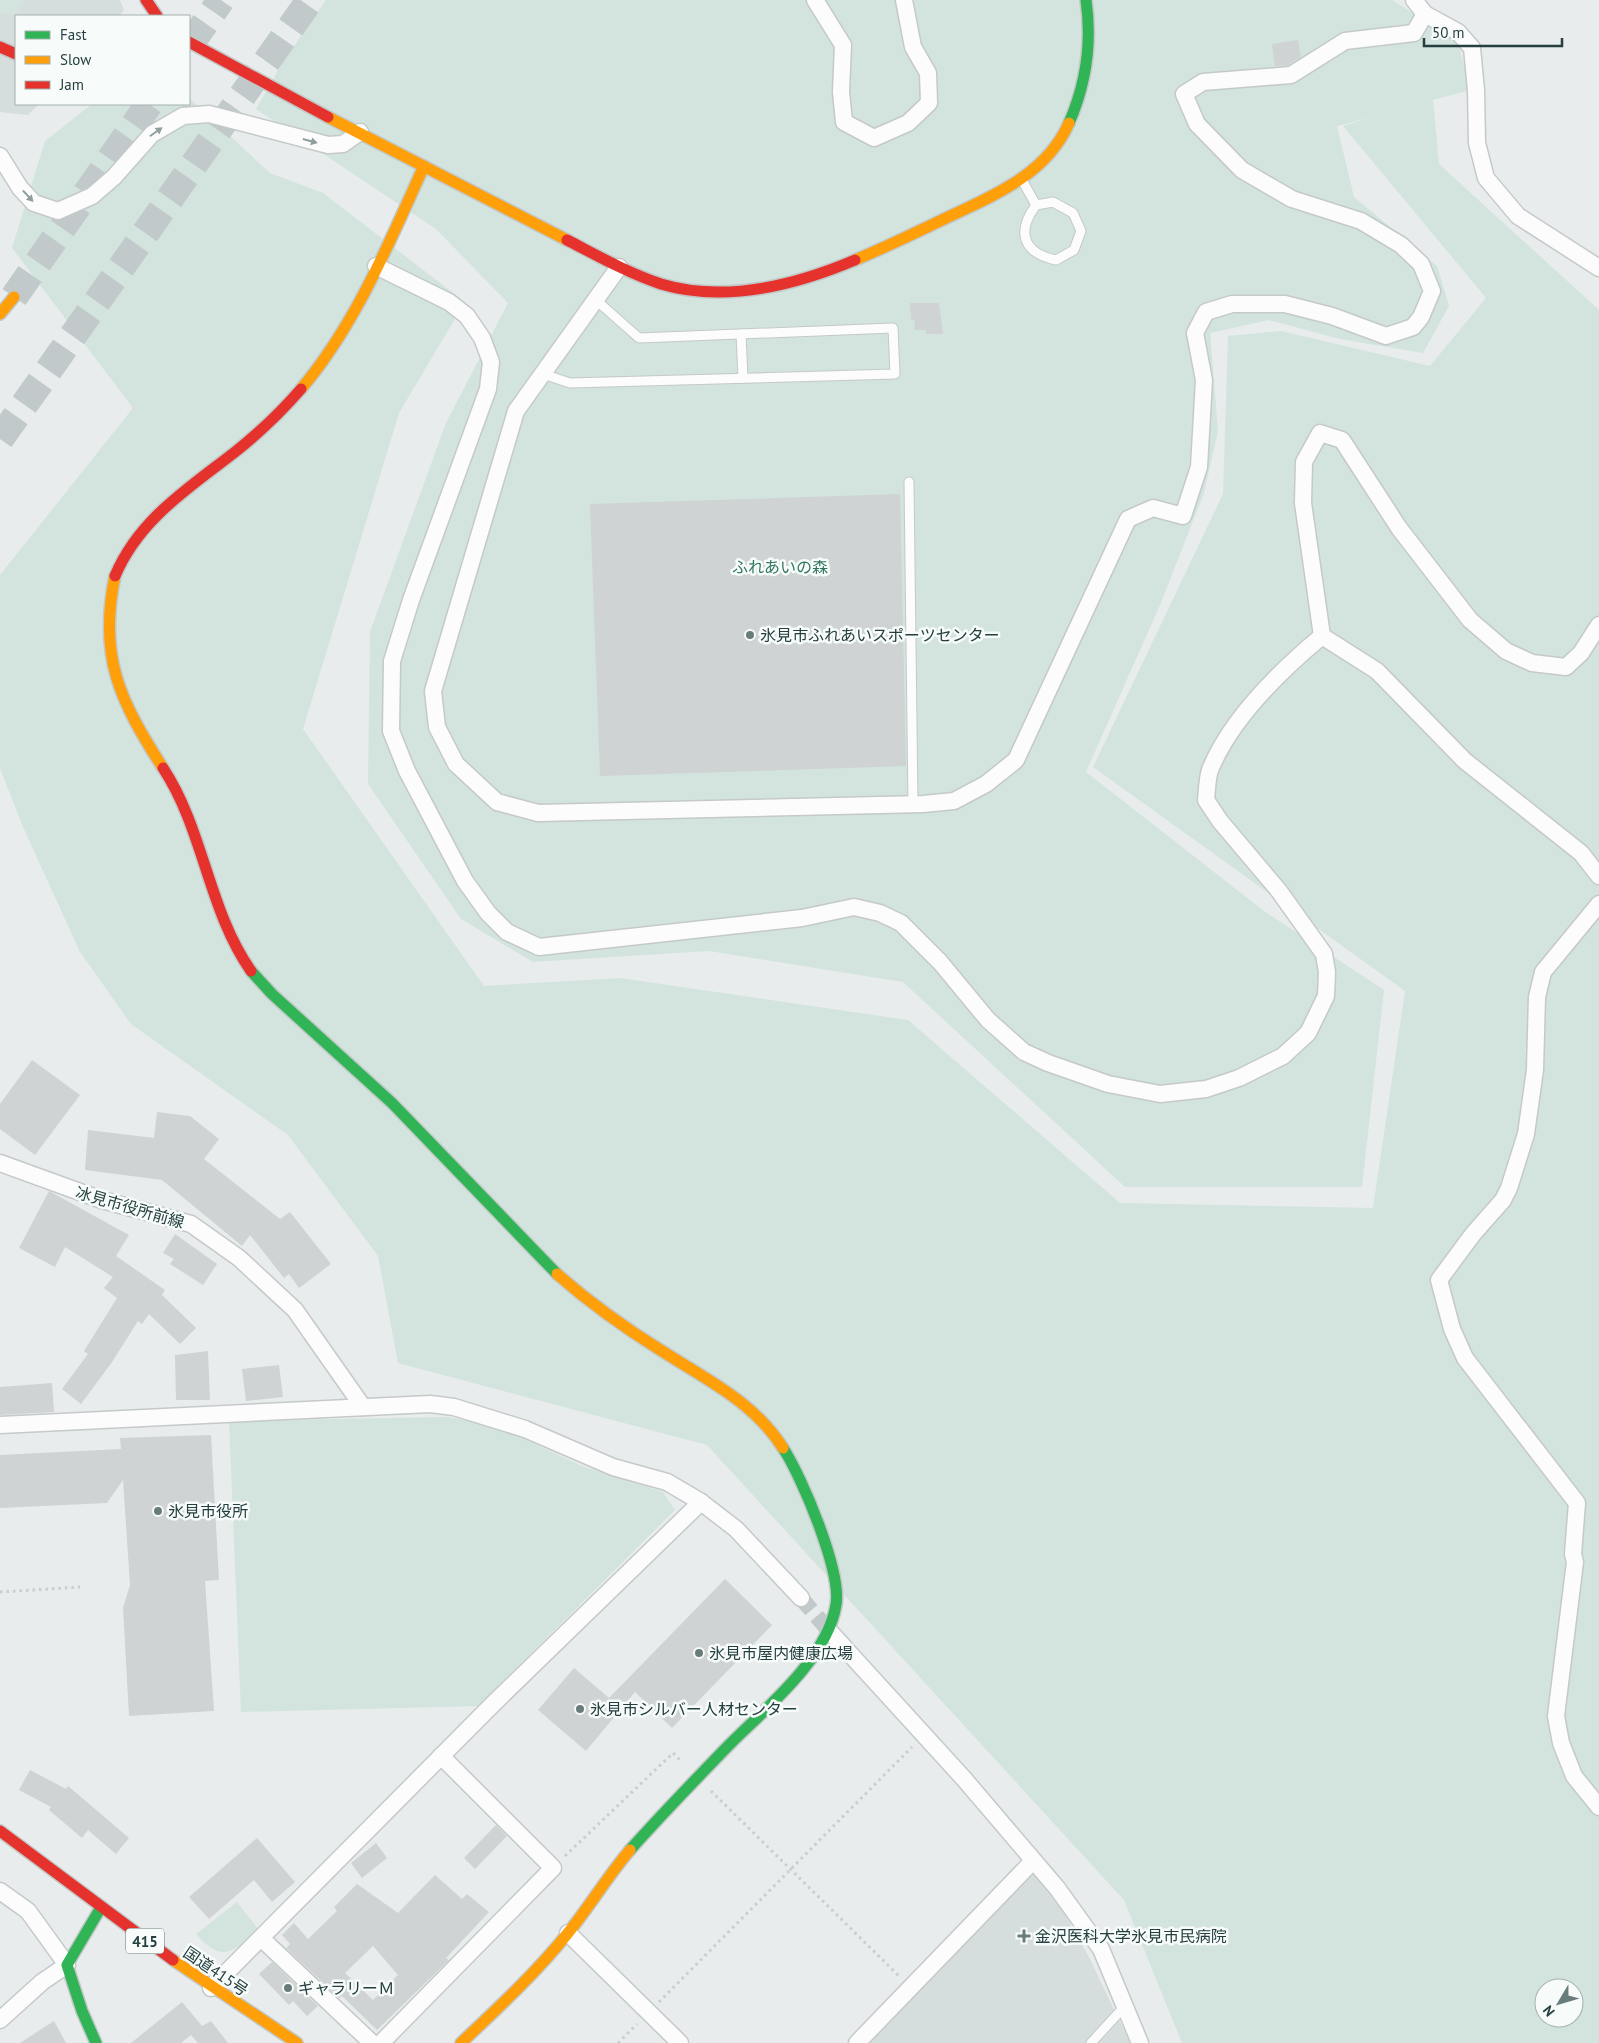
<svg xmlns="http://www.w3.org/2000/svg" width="1599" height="2043" font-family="'PT Sans','Noto Sans JP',sans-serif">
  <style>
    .built { fill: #d6dddd }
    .green { fill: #d2e4dd; fill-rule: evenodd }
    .building { fill: #cfd3d3; fill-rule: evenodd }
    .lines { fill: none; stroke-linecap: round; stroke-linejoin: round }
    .street-tunnel { stroke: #c1c9ca; stroke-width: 16; stroke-dasharray: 16 8; stroke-linecap: butt }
    .highway-tunnel { stroke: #c1c9ca; stroke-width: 28; stroke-dasharray: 28 14; stroke-linecap: butt }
    .lane-casing { stroke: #c5c9c9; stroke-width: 11 }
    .street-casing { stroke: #c5c9c9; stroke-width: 19 }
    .fast-casing { stroke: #c2c8c8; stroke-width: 14 }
    .slow-casing { stroke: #c2c8c8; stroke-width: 14 }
    .jam-casing { stroke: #c2c8c8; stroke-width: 14 }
    .path { stroke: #c6cece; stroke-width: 3; stroke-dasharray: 2.5 4; stroke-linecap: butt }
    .lane { stroke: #fcfcfc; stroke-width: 9 }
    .street { stroke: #fcfcfc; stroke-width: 16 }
    .fast { stroke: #30b455; stroke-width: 11 }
    .slow { stroke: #ff9f0a; stroke-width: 11 }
    .jam { stroke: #e5322d; stroke-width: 11 }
    .oneway { fill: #909e9e }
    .poi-dot { fill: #697c7c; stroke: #f7fbfa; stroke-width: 2 }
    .labels { text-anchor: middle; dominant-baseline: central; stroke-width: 5; stroke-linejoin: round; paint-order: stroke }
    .shield { fill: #f7fbfa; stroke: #647778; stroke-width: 1 }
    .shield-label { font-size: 15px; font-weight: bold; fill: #253f40 }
    .park-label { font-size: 16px; fill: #317660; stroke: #f7fbfa }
    .poi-label { font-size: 16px; fill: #253f40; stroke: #f7fbfa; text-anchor: start }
    .street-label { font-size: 16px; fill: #253f40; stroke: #f7fbfa }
  </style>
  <rect width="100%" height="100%" fill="#e8ecec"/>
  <g class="built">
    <path d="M0 0H120L124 10 119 16H16V104H39L28 115 0 112Z"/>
    <path d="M1033 1873 1064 1913 1090 1959 1130 2043H867Z"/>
  </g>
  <g class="green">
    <path d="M0 0H24L15 15 0 13Z"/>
    <path d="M326 0H1392L1458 41 1470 90 1433 100 1439 164 1599 310V2043H1182L1124 1900 707 1445 398 1363 378 1256 288 1135 131 1024 80 952 23 827 0 768V575L133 408 12 248 45 141 92 104H189V98L270 173 323 193 465 302 399 413 303 729 484 986 620 978 908 1020 1120 1203 1373 1208 1405 991 1093 767 1223 494 1228 336 1281 331 1430 366 1486 298 1343 126 1368 118 1337 126 1354 197 1437 266 1449 306 1423 353 1340 339 1269 320 1210 333 1218 431 1204 493 1160 605 1086 772 1264 911 1384 990 1362 1187H1125L903 982 709 951 533 962 461 919 368 784 370 632 446 423 508 303 436 229 256 109 281 65ZM1544 1988H1574V2018H1544Z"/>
    <path d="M448 1417 496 1426 582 1466 663 1492 675 1510 478 1706 241 1712 229 1421Z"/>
    <path d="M237 1902 259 1930C233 1951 223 1965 196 1934Z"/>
  </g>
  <g class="building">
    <path d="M1298 40 1301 57 1288 65 1275 66 1272 44Z"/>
    <path d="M910 303H939L943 334H926V330H914L915 320H911Z"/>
    <path d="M900 494 906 766 600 776 590 504Z"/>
    <path d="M32 1060 80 1095 35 1155 0 1129V1104Z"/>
    <path d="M157 1112 190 1116 219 1139 204 1159 280 1219 290 1212 331 1264 299 1288 289 1274 284 1278 250 1235 242 1246 162 1180 85 1170 88 1130 154 1138Z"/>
    <path d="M49 1191 129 1235 116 1256 165 1290 162 1295 196 1328 180 1344 149 1314 142 1324 138 1321 112 1362 81 1404 62 1389 88 1354 84 1351 117 1298 104 1288 113 1277 65 1247 55 1267 19 1248Z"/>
    <path d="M175 1234 217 1264 203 1285 170 1264 174 1259 163 1253Z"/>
    <path d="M208 1351 210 1400H176L175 1355Z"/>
    <path d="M279 1365 283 1397 246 1401 242 1369Z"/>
    <path d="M52 1383 54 1412 0 1415V1387Z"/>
    <path d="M211 1435 219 1580 205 1581 214 1711 129 1716 123 1608 130 1585 123 1480 107 1503 0 1508V1455L121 1449 120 1438Z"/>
    <path d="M725 1579 772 1625 672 1728 635 1692 586 1751 538 1710 574 1668 609 1698Z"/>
    <path d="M30 1770 66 1789 68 1786 129 1838 116 1854 88 1830 82 1838 49 1810 51 1807 19 1790Z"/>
    <path d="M496 1825 507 1836 475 1869 464 1858Z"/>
    <path d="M257 1838 295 1882 272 1902 254 1880 209 1919 189 1897Z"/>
    <path d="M376 1843 387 1858 362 1878 351 1863Z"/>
    <path d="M435 1875 462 1899 467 1894 489 1912 446 1958 449 1960 377 2030 342 1996 340 1998 333 1992 286 1948 290 1944 282 1935 294 1923 308 1939 337 1911 334 1907 357 1884 398 1913ZM373 1946 398 1975 373 2000 345 1973Z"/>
    <path d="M272 1962 318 2006 307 2016 293 2001 289 2005 259 1974Z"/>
    <path d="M182 2002 202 2026 211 2021 228 2043H198L191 2035 181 2043H131Z"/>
    <path d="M54 2021 66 2043H20Z"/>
  </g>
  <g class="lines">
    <path class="street-tunnel" d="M801 1598 831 1633"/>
    <g class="highway-tunnel">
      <path d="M189 46 221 0"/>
      <path d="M14 297 149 104"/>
      <path d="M0 439 310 0"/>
    </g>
    <defs>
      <g id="lane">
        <path d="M1022 180 1036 205 1053 202 1073 213 1081 231 1074 250 1056 260C1023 253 1016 232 1036 205"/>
        <path d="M741 334 743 378"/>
        <path d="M543 374 570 383 895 374 893 328 639 338 596 300"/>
        <path d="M909 482 913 805"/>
        <path d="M1091 2043 1124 2007"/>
      </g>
      <g id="street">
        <path d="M815 0 843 45 841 92 844 122 874 138 908 123 929 103 928 73 913 47 904 0"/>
        <path d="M1414 0 1425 14 1458 32 1472 48 1476 90 1477 143 1486 178 1518 216 1599 268"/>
        <path d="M0 156 20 188 34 203 58 211 92 196 114 177 152 134 183 116 209 114 328 145 343 144 360 132"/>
        <path d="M376 266 449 302 467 316 482 338 491 362 488 389 411 600 392 661 391 731 407 771 465 881 488 913 507 932 539 947 802 918 854 907 880 913 901 923 940 962 988 1020 1024 1052 1048 1063 1108 1084 1160 1094 1206 1089 1239 1078 1283 1056 1308 1033 1326 996 1327 972 1324 954 1279 891 1220 821 1206 800C1207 791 1207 779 1210 770 1231 718 1280 671 1322 636"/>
        <path d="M619 267 516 411 433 691 437 727 456 764 497 802 538 813 923 804 954 801 986 784 1016 760 1128 519 1153 508 1183 516 1199 467 1204 380 1195 333 1206 312 1232 304H1285L1332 316 1386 336 1413 327 1421 317 1432 291 1421 264 1401 245 1361 221 1292 199 1242 170 1197 124 1184 94 1203 82 1291 75 1345 41 1414 33 1425 14"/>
        <path d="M1599 625 1581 653 1566 667 1532 663 1506 651 1470 620 1399 528 1342 440 1320 433 1304 462 1303 503 1322 636 1377 671 1465 761 1581 853 1599 876"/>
        <path d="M1599 904 1543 972 1537 997 1535 1070 1526 1134 1509 1188 1503 1200 1473 1234 1439 1280 1452 1329 1465 1358 1577 1503 1573 1554 1575 1562 1556 1716 1561 1743 1574 1776 1599 1807"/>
        <path d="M0 1163 102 1200 191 1224 239 1258 295 1310 363 1407"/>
        <path d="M0 1425 430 1404 454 1407 525 1429 613 1467 667 1482 701 1502 736 1529 801 1598"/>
        <path d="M831 1633 965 1780 1057 1888 1101 1949 1140 2043"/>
        <path d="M0 1891 28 1911 67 1965 42 1982 0 2020"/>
        <path d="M568 1933 680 2043"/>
        <path d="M261 1938 372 2043"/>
        <path d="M211 1988 493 1704 701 1502"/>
        <path d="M381 2043 553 1868 441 1756"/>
        <path d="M857 2043 1033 1861"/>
      </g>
      <g id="fast">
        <path d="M1069 123C1086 84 1092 42 1086 0"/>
        <path d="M251 971 272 994 392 1103 557 1274"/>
        <path d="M630 1850C662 1814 695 1780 729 1745 766 1708 827 1659 836 1605 842 1572 802 1477 783 1448"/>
        <path d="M96 2043 82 2011 67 1965 100 1909"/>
      </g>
      <g id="slow">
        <path d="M328 117 567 240"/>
        <path d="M855 260C884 248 913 234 942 220 990 197 1046 176 1069 123"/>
        <path d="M0 314 14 297"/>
        <path d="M301 389C356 324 389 243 424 166"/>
        <path d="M115 576C98 657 120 701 163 768"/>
        <path d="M557 1274C590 1303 625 1328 662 1351 707 1380 754 1402 783 1448"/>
        <path d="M173 1960 297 2043"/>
        <path d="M461 2043C498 2008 536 1973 568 1933 590 1906 607 1877 630 1850"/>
      </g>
      <g id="jam">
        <path d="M146 0 157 16"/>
        <path d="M189 42 328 117"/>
        <path d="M0 47 16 54"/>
        <path d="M567 240C598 256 628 273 661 284 724 303 796 285 855 260"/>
        <path d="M115 576C139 519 189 488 235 452 259 433 281 412 301 389"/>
        <path d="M163 768C204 830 208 910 251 971"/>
        <path d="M0 1831 173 1960"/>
      </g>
    </defs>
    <use href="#lane" class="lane-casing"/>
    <use href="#street" class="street-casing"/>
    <use href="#fast" class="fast-casing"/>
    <use href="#slow" class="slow-casing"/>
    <use href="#jam" class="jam-casing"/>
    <g class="path">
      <path d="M0 1592 80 1587"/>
      <path d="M711 1791 899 1976"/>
      <path d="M565 1856 673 1753 682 1762"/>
      <path d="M659 2002 912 1747"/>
      <path d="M618 2043 637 2024"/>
    </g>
    <use href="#lane" class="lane"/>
    <use href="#street" class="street"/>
    <use href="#fast" class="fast"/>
    <use href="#slow" class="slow"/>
    <use href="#jam" class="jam"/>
  </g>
  <defs><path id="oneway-solid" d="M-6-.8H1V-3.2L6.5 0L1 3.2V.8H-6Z" transform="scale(1.25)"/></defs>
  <g class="oneway">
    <use href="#oneway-solid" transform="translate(156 132) rotate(-35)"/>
    <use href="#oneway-solid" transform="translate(310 141) rotate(15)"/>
    <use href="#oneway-solid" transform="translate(28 196) rotate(47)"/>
  </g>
  <g class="poi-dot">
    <circle cx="750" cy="635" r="5"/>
    <circle cx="158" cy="1511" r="5"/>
    <circle cx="699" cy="1653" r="5"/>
    <circle cx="580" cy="1709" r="5"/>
    <path d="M1021.5 1928.5h5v5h5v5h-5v5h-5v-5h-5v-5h5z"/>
    <circle cx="288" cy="1988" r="5"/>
  </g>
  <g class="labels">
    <rect class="shield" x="126" y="1928.5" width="38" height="25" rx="4"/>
    <g class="shield-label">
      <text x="145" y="1941">415</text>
    </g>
    <g class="park-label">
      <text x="780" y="567">ふれあいの森</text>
    </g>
    <g class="poi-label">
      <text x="760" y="635">氷見市ふれあいスポーツセンター</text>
      <text x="168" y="1511">氷見市役所</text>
      <text x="709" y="1653">氷見市屋内健康広場</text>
      <text x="590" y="1709">氷見市シルバー人材センター</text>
      <text x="1035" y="1936">金沢医科大学氷見市民病院</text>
      <text x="298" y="1988">ギャラリーＭ</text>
    </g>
    <g class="street-label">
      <text transform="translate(130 1207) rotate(16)">冰見市役所前線</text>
      <text transform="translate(216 1971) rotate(34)">国道415号</text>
    </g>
  </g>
  <rect x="15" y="15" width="175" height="90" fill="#f7fbfa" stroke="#a3b0b0"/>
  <rect x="25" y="31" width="25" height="8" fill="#30b455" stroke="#a3b0b0"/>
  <text x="60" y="40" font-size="15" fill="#253f40">Fast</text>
  <rect x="25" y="56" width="25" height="8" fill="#ff9f0a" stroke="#a3b0b0"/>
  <text x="60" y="65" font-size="15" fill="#253f40">Slow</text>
  <rect x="25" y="81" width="25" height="8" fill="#e5322d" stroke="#a3b0b0"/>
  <text x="60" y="90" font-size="15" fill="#253f40">Jam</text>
  <g transform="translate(1559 2003) rotate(232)"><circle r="24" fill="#f7fbfa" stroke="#a3b0b0"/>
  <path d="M0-4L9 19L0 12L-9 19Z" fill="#697c7c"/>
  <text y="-8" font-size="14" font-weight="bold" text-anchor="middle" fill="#253f40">N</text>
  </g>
  <path d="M1424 38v8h138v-8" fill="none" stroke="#253f40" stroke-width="2.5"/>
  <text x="1432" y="38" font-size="15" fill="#253f40" stroke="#f7fbfa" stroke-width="4" paint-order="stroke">50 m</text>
</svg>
